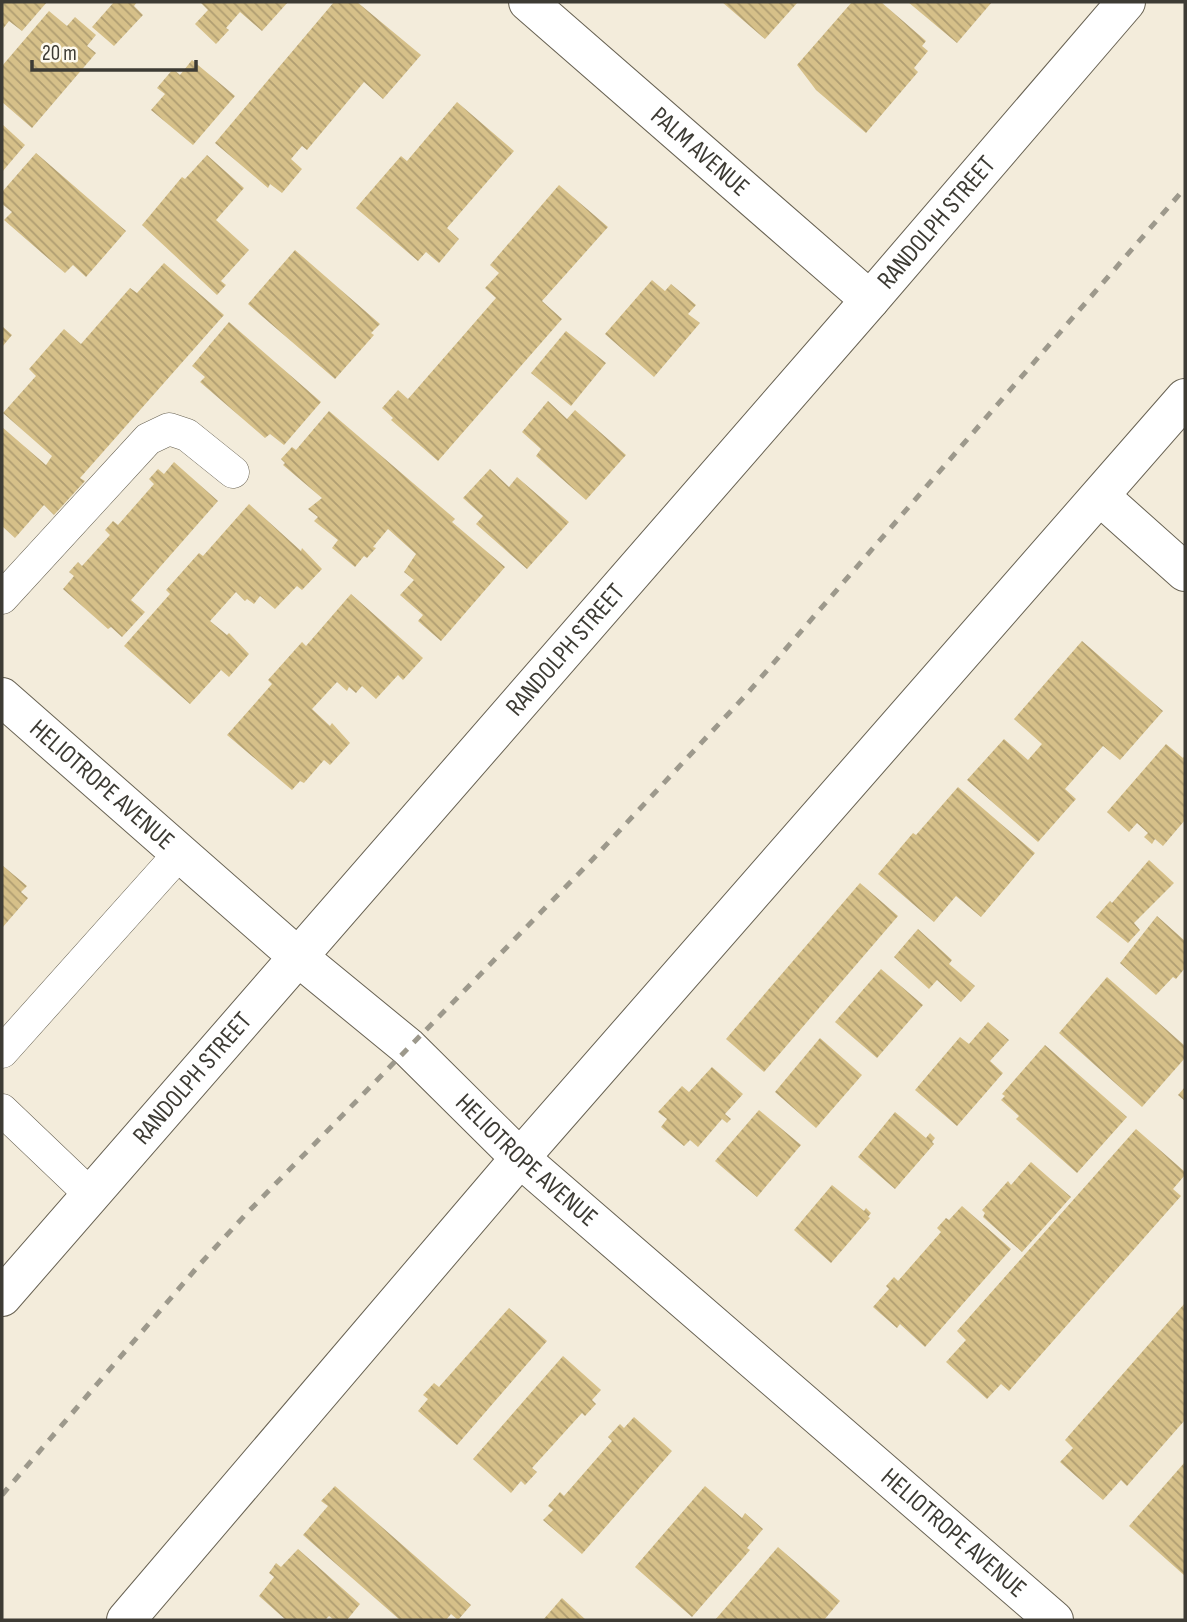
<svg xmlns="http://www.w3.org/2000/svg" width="1187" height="1622" font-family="'Sofia Sans Condensed',sans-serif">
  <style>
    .building { fill: url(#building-back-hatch) }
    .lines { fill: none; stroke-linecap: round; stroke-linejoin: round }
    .lane-casing { stroke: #686253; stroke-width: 33 }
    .street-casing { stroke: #686253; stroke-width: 40 }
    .secondary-casing { stroke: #686253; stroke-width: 40 }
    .lane { stroke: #fff; stroke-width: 32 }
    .street { stroke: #fff; stroke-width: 38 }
    .secondary { stroke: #fff; stroke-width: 38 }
    .rail { stroke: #9d998c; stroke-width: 5; stroke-dasharray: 9 9; stroke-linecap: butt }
    .labels { text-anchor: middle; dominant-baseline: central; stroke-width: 5; stroke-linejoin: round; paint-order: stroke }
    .street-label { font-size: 26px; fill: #3d3b34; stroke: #fefaef }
  </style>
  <defs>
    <pattern id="building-back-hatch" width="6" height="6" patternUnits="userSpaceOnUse" patternTransform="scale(1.75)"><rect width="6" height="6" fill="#d6c089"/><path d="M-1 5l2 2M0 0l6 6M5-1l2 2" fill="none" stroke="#af9d71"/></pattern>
  </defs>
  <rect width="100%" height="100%" fill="#f3ecdb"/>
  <g class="building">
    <path d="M2 2H47L22 31 9 21 2 30Z"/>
    <path d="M114 2H137L134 6 143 15 114 46 92 27Z"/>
    <path d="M202 2H288L262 31 240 12 226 28 229 30 216 44 195 24 208 10 201 3Z"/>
    <path d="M334 2H357L421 55 383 99 364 82 307 150 302 146 291 159 302 169 282 193 270 184 268 188 215 143Z"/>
    <path d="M722 2H798L765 39Z"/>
    <path d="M852 2H881L926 41 922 46 928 51 914 68 918 72 866 133 816 90 797 65Z"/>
    <path d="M908 2H992L957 43Z"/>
    <path d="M49 11 67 26 75 17 96 35 87 46 96 53 32 128 2 102V66Z"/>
    <path d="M192 60 235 96 193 145 151 110 165 94 157 88 173 69 180 75Z"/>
    <path d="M457 102 514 151 447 228 459 239 439 263 426 252 418 261 356 208 401 156 407 161Z"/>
    <path d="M2 124 25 145 2 172Z"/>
    <path d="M36 153 126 231 86 277 73 265 65 273 4 220 12 212 2 204V192Z"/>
    <path d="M207 155 244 188 216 220 249 250 221 281 226 285 217 295 142 225 182 177 185 179Z"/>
    <path d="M559 185 608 227 542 301 562 319 438 461 391 420 393 418 382 408 398 390 408 399 496 298 485 288 499 273 490 265Z"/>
    <path d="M295 250 380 324 371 333 374 335 335 379 248 304Z"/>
    <path d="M164 263 224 315 80 478 85 481 54 515 44 505 15 538 2 526V427L46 465 52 456 3 413 36 376 29 369 64 329 81 344 130 288 137 293Z"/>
    <path d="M652 280 665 291 671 284 696 305 688 314 700 323 654 377 605 334Z"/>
    <path d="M229 322 321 402 284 445 270 434 265 438 200 382 205 377 192 366Z"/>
    <path d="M2 326 12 335 2 347Z"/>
    <path d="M566 331 606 363 571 406 531 373Z"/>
    <path d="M548 401 567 419 575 410 626 455 586 500 536 456 541 449 522 432Z"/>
    <path d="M329 411 455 519 452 522 505 567 441 641 418 621 423 615 400 595 414 580 404 572 416 554 388 529 373 547 376 548 367 558 364 556 355 567 332 548 338 540 314 521 318 517 308 509 322 498 283 465 285 463 281 459 292 447 296 450Z"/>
    <path d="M174 462 218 501 131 600 145 612 122 637 111 627 108 629 63 589 74 576 69 572 78 562 82 566 110 535 105 530 113 521 118 525 154 484 149 479 158 469 164 474Z"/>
    <path d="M490 469 509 487 517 477 569 522 527 569 476 524 483 516 463 498Z"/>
    <path d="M249 504 301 551 302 548 322 569 302 590 297 586 275 609 260 596 254 604 247 599 245 601 236 592 210 621 227 635 229 633 249 654 229 677 221 670 190 704 124 646 170 594 166 590 199 553 203 556Z"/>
    <path d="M351 594 423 658 403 680 398 675 376 699 362 686 356 693 349 687 347 691 337 682 312 709 330 726 332 723 350 743 330 765 324 760 304 783 300 781 292 790 227 735 272 684 268 680 302 642 306 646Z"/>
    <path d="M1082 641 1163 711 1120 760 1103 746 1065 789 1076 799 1038 842 967 780 1004 739 1028 760 1042 744 1014 719Z"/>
    <path d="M1166 744 1183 758 1185 755V820L1163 846 1155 839 1152 844 1144 837 1148 833 1137 823 1129 832 1107 812Z"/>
    <path d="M958 787 1035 853 981 917 956 896 934 922 878 874 913 833 916 835Z"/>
    <path d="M1149 860 1174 883 1134 923 1140 930 1128 943 1096 917 1110 901 1112 903Z"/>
    <path d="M2 865 27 886 21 892 28 898 2 928Z"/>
    <path d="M860 883 898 916 764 1072 726 1039Z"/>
    <path d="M1157 916 1185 941V968L1176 979 1173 977 1156 995 1120 963Z"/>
    <path d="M918 929 952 960 949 964 975 986 961 1002 937 980 929 989 894 957Z"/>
    <path d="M881 969 923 1005 877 1058 835 1022Z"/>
    <path d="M1107 977 1185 1046V1058L1142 1107 1059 1033Z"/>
    <path d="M988 1022 1009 1040 990 1061 1003 1073 957 1126 915 1090 960 1037 969 1044Z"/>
    <path d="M820 1038 862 1075 816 1128 775 1092Z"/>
    <path d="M1045 1045 1127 1117 1077 1173 1016 1119 1019 1116 1001 1100 1005 1096 1002 1094Z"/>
    <path d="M712 1067 743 1094 725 1114 731 1119 727 1123 722 1119 698 1147 690 1140 684 1146 661 1127 667 1119 658 1112 682 1086 689 1092Z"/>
    <path d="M1185 1087V1101L1178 1095Z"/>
    <path d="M759 1110 801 1145 757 1197 715 1161Z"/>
    <path d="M895 1112 926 1138 930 1133 935 1138 932 1142 934 1144 895 1189 858 1157Z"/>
    <path d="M1136 1129 1185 1172V1175L1173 1189 1181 1196 1009 1391 1001 1384 987 1399 946 1362 966 1340 957 1331Z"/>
    <path d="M1031 1162 1071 1197 1022 1252 983 1217 985 1213 982 1210 1008 1181 1011 1185Z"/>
    <path d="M832 1185 864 1211 866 1208 871 1213 868 1217 870 1218 831 1263 794 1230Z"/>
    <path d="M962 1206 1011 1249 925 1347 900 1324 897 1328 873 1307 889 1289 886 1286 894 1277 898 1281 941 1232 937 1228 946 1218 949 1220Z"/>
    <path d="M1185 1303V1420L1127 1486 1121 1480 1103 1500 1060 1462 1073 1448 1065 1440Z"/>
    <path d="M509 1308 547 1341 457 1445 418 1411 428 1399 423 1395 434 1383 439 1387Z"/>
    <path d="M563 1356 601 1390 592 1400 596 1404 585 1416 582 1413 532 1468 537 1472 525 1485 521 1481 511 1493 473 1459Z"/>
    <path d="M634 1417 672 1451 582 1554 543 1520 553 1510 548 1506 560 1492 564 1496 612 1441 608 1437 620 1424 624 1428Z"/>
    <path d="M1185 1462V1576L1129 1526Z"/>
    <path d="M335 1486 471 1605 458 1620 451 1614 446 1620H400L303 1535 328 1506 321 1501Z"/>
    <path d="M705 1486 742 1518 745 1513 763 1529 747 1548 750 1550 692 1617 635 1567Z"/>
    <path d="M778 1547 840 1601 824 1620H715Z"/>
    <path d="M298 1549 360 1604 347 1620H334L329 1616 325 1620H286L259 1596 274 1577 269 1573 276 1563 281 1567Z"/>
    <path d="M562 1598 586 1620H543Z"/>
  </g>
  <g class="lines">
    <defs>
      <g id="lane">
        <path d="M2 598 148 439 169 429 187 435 233 472"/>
        <path d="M2 1052 180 853"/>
        <path d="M2 1110 90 1194"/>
      </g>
      <g id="street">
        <path id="s1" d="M528 2 870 300"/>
        <path d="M1101 497 1185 572"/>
      </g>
      <g id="secondary">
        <path id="s2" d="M2 697 297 956 408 1047 520 1158 1054 1620"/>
        <path id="s3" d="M2 1297 870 300 1126 2"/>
        <path d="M126 1620 520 1158 1185 398"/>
      </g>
    </defs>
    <use href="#lane" class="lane-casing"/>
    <use href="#street" class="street-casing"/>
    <use href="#secondary" class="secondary-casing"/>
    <use href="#lane" class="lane"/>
    <use href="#street" class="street"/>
    <use href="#secondary" class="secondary"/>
    <path class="rail" d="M2 1495 200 1264 248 1212 592 860 745 696 1185 188"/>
  </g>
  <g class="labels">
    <g class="street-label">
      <text stroke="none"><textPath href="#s1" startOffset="228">PALM AVENUE</textPath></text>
      <text stroke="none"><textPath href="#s3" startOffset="1424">RANDOLPH STREET</textPath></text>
      <text stroke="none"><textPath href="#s3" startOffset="858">RANDOLPH STREET</textPath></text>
      <text stroke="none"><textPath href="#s2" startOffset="133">HELIOTROPE AVENUE</textPath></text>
      <text stroke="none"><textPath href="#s3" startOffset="290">RANDOLPH STREET</textPath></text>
      <text stroke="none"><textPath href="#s2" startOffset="700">HELIOTROPE AVENUE</textPath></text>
      <text stroke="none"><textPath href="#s2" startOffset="1267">HELIOTROPE AVENUE</textPath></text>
    </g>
  </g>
  <rect width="1187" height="1622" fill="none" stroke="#3d3b34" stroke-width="7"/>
  <path d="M32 60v10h164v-10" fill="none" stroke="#3d3b34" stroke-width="3.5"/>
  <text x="42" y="60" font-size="21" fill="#3d3b34" stroke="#fefaef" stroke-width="5" paint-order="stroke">20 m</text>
</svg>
